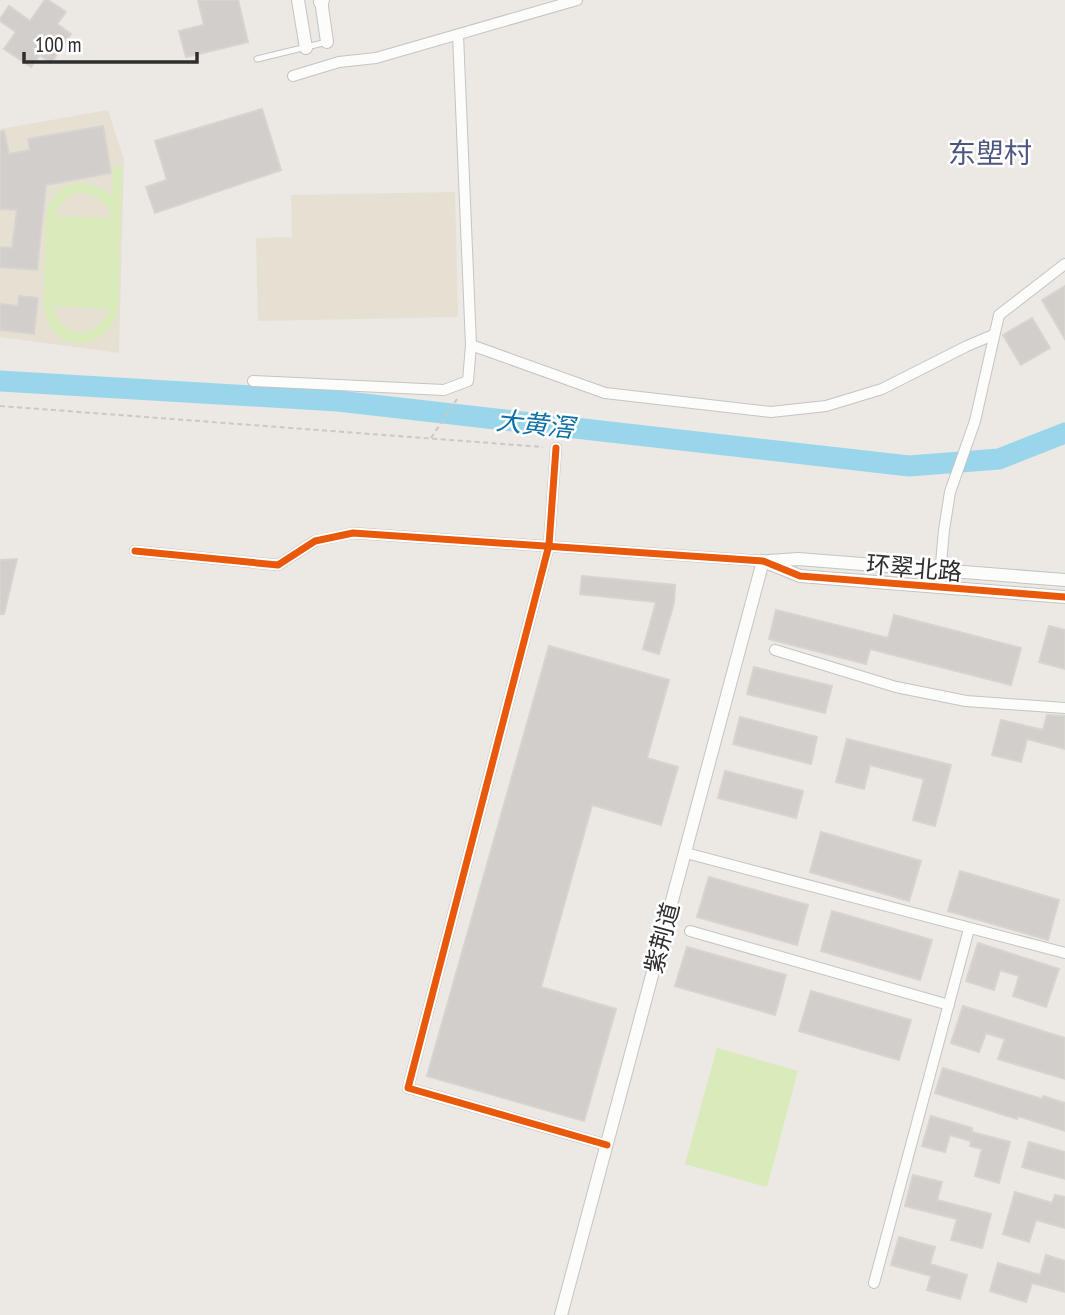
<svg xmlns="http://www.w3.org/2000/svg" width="1065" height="1315" font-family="'PT Sans Narrow','Noto Sans SC',sans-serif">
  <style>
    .education { fill: #e6e0d3 }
    .pitch { fill: #d9eabb; fill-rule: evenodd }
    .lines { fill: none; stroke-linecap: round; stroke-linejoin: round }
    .river { stroke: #99d6ec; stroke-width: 21 }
    .building { fill: #d1cecb; stroke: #d7d4d0; stroke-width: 2 }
    .service-casing { stroke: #c5c4c5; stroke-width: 7 }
    .minor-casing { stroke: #c5c4c5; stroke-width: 12 }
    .tertiary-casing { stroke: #c5c4c5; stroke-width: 14 }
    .secondary-casing { stroke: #c5c4c5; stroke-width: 16 }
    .path { stroke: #c9c9c8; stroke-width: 2; stroke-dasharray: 5 3.5; stroke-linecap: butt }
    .service { stroke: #fcfcfb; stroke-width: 5 }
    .minor { stroke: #fcfcfb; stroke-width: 10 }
    .tertiary { stroke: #fcfcfb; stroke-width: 12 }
    .secondary { stroke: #fcfcfb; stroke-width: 14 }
    .cycleway-casing { stroke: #fff; stroke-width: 11 }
    .cycleway { stroke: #e8590c; stroke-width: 7 }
    .labels { text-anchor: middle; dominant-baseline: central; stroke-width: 5; stroke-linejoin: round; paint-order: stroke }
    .street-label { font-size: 24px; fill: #2e2e2e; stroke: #fff }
    .water-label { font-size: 26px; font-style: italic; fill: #0d6fa3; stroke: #fff }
    .quarter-label { font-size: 28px; fill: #4d5680; stroke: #fff }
  </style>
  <rect width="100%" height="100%" fill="#ece8e4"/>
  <g class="education">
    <path d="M108 110 124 160 119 353 0 337V129Z"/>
    <path d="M455 192 458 317 258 321 256 238 292 237 291 195Z"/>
  </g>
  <g class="pitch">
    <path d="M113 166 122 167 118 311C112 338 77 356 54 332 46 324 45 311 44 301L46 215C56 178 85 175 112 196ZM79 193C95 193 108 201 111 218L56 216C59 203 66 197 79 193ZM54 306 109 309C98 341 59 340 54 306Z"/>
    <path d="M717 1048 798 1071 767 1187 685 1164Z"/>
  </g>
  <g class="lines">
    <path class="river" d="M0 381 338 401 909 466 999 459 1065 433"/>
  </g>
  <g class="building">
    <path d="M45 0H48L66 12 57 24 71 34 51 63 40 55 31 67 4 49 16 32 0 21V19L9 6 30 21Z"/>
    <path d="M198 0H238L248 42 186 57 179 31 204 25Z"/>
    <path d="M262 109 281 170 155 213 146 187 167 180 155 141Z"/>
    <path d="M103 126 111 173 46 185 37 270 0 267V247L12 248 17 210 0 209V132L4 131 9 154 30 150 28 139Z"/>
    <path d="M1065 286V339L1042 300Z"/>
    <path d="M19 296 38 298 34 334 0 330V304L18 306Z"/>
    <path d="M1032 318 1050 348 1021 365 1003 335Z"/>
    <path d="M17 559 4 614H0V560Z"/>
    <path d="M582 576 675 585 674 603 659 654 643 649 656 602 580 594Z"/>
    <path d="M776 610 888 638 894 615 1021 648 1011 685 870 649 866 664 769 639Z"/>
    <path d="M1049 626 1065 630V669L1039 662Z"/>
    <path d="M549 646 669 680 647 758 678 767 661 825 592 805 541 987 616 1009 584 1121 427 1076Z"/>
    <path d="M754 667 832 686 825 713 747 694Z"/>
    <path d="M1047 715 1065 716V749L1027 739 1021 762 992 755 1001 720 1043 730Z"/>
    <path d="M740 717 817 737 811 764 733 744Z"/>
    <path d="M847 739 951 765 935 826 913 820 924 779 870 765 864 789 836 782Z"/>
    <path d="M725 771 803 791 796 818 718 798Z"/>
    <path d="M821 832 921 861 909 901 810 872Z"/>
    <path d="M960 871 1059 900 1048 940 948 911Z"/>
    <path d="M709 877 808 905 797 945 697 917Z"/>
    <path d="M832 911 932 940 920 980 821 951Z"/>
    <path d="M978 943 1059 969 1046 1007 1013 996 1019 976 1000 970 994 990 966 981Z"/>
    <path d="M687 947 786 975 775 1015 675 986Z"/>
    <path d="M811 991 911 1020 899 1060 799 1031Z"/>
    <path d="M963 1006 1065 1038V1079L998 1059 1005 1039 986 1033 979 1052 951 1043Z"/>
    <path d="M943 1068 1042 1099 1043 1096 1065 1103V1131L1018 1116 1017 1119 935 1093Z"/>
    <path d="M931 1116 972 1128V1132L1010 1142 999 1183 975 1176 982 1149 970 1146 971 1141 950 1135 945 1152 922 1146Z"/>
    <path d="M1029 1142 1065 1152V1179L1022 1167Z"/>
    <path d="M913 1175 942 1182 937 1200 991 1214 982 1248 951 1240 957 1219 905 1206Z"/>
    <path d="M1015 1192 1052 1203 1055 1195 1065 1197V1228L1036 1220 1029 1242 1003 1234Z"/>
    <path d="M899 1237 935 1247 930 1264 967 1275 960 1299 927 1290 931 1276 891 1265Z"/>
    <path d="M1046 1255 1065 1261V1292L1032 1283 1026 1302 990 1291 998 1263 1040 1275Z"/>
  </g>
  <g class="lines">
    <defs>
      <path id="service" d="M257 59 327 42"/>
      <g id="minor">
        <path d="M293 76 339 62 376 58 577 0"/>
        <path d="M471 345 605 393 771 412 826 406 882 389 967 346 993 335"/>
        <path d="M253 381 444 390 468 381 471 345 458 35"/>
        <path d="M556 448 549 545 408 1088 607 1145"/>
        <path d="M135 551 278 565 315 541 353 533 763 561"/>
        <path d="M939 586 944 530 950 492 975 421 999 315 1065 264"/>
        <path d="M775 650 896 687 966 701 1065 708"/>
        <path d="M686 853 1065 953"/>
        <path d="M690 931 949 1005"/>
        <path d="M874 1283 969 929"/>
      </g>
      <g id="tertiary">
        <path d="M298 0 306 48"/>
        <path d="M321 0 327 42"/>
        <path d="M763 561 800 576 1065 597"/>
        <path d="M769 561 798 559 1065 580"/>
        <path d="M561 1315 763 561"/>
      </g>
      <path id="secondary" d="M321 2 322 0"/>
    </defs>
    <use href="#service" class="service-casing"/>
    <use href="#minor" class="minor-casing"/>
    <use href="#tertiary" class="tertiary-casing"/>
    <use href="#secondary" class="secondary-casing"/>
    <g class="path">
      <path d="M0 406 543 447"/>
      <path d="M431 438 457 399"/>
    </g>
    <use href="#service" class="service"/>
    <use href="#minor" class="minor"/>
    <use href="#tertiary" class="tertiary"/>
    <use href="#secondary" class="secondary"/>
    <defs>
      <g id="cycleway">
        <path d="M556 448 549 545 408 1088 607 1145"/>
        <path d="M135 551 278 565 315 541 353 533 763 561 800 576 1065 597"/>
      </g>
    </defs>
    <use href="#cycleway" class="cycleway-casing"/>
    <use href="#cycleway" class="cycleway"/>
  </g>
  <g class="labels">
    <g class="street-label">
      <text transform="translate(914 568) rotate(5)">环翠北路</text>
      <text transform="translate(662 938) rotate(-75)">紫荆道</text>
    </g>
    <g class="water-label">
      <text transform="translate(535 424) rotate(6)">大黄滘</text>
    </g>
    <g class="quarter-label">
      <text x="990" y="152">东塱村</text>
    </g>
  </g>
  <path d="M24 52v10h173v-10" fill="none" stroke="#2e2e2e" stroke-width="3.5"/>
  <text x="35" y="52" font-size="21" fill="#2e2e2e" stroke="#ffffff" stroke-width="5" paint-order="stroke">100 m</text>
</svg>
